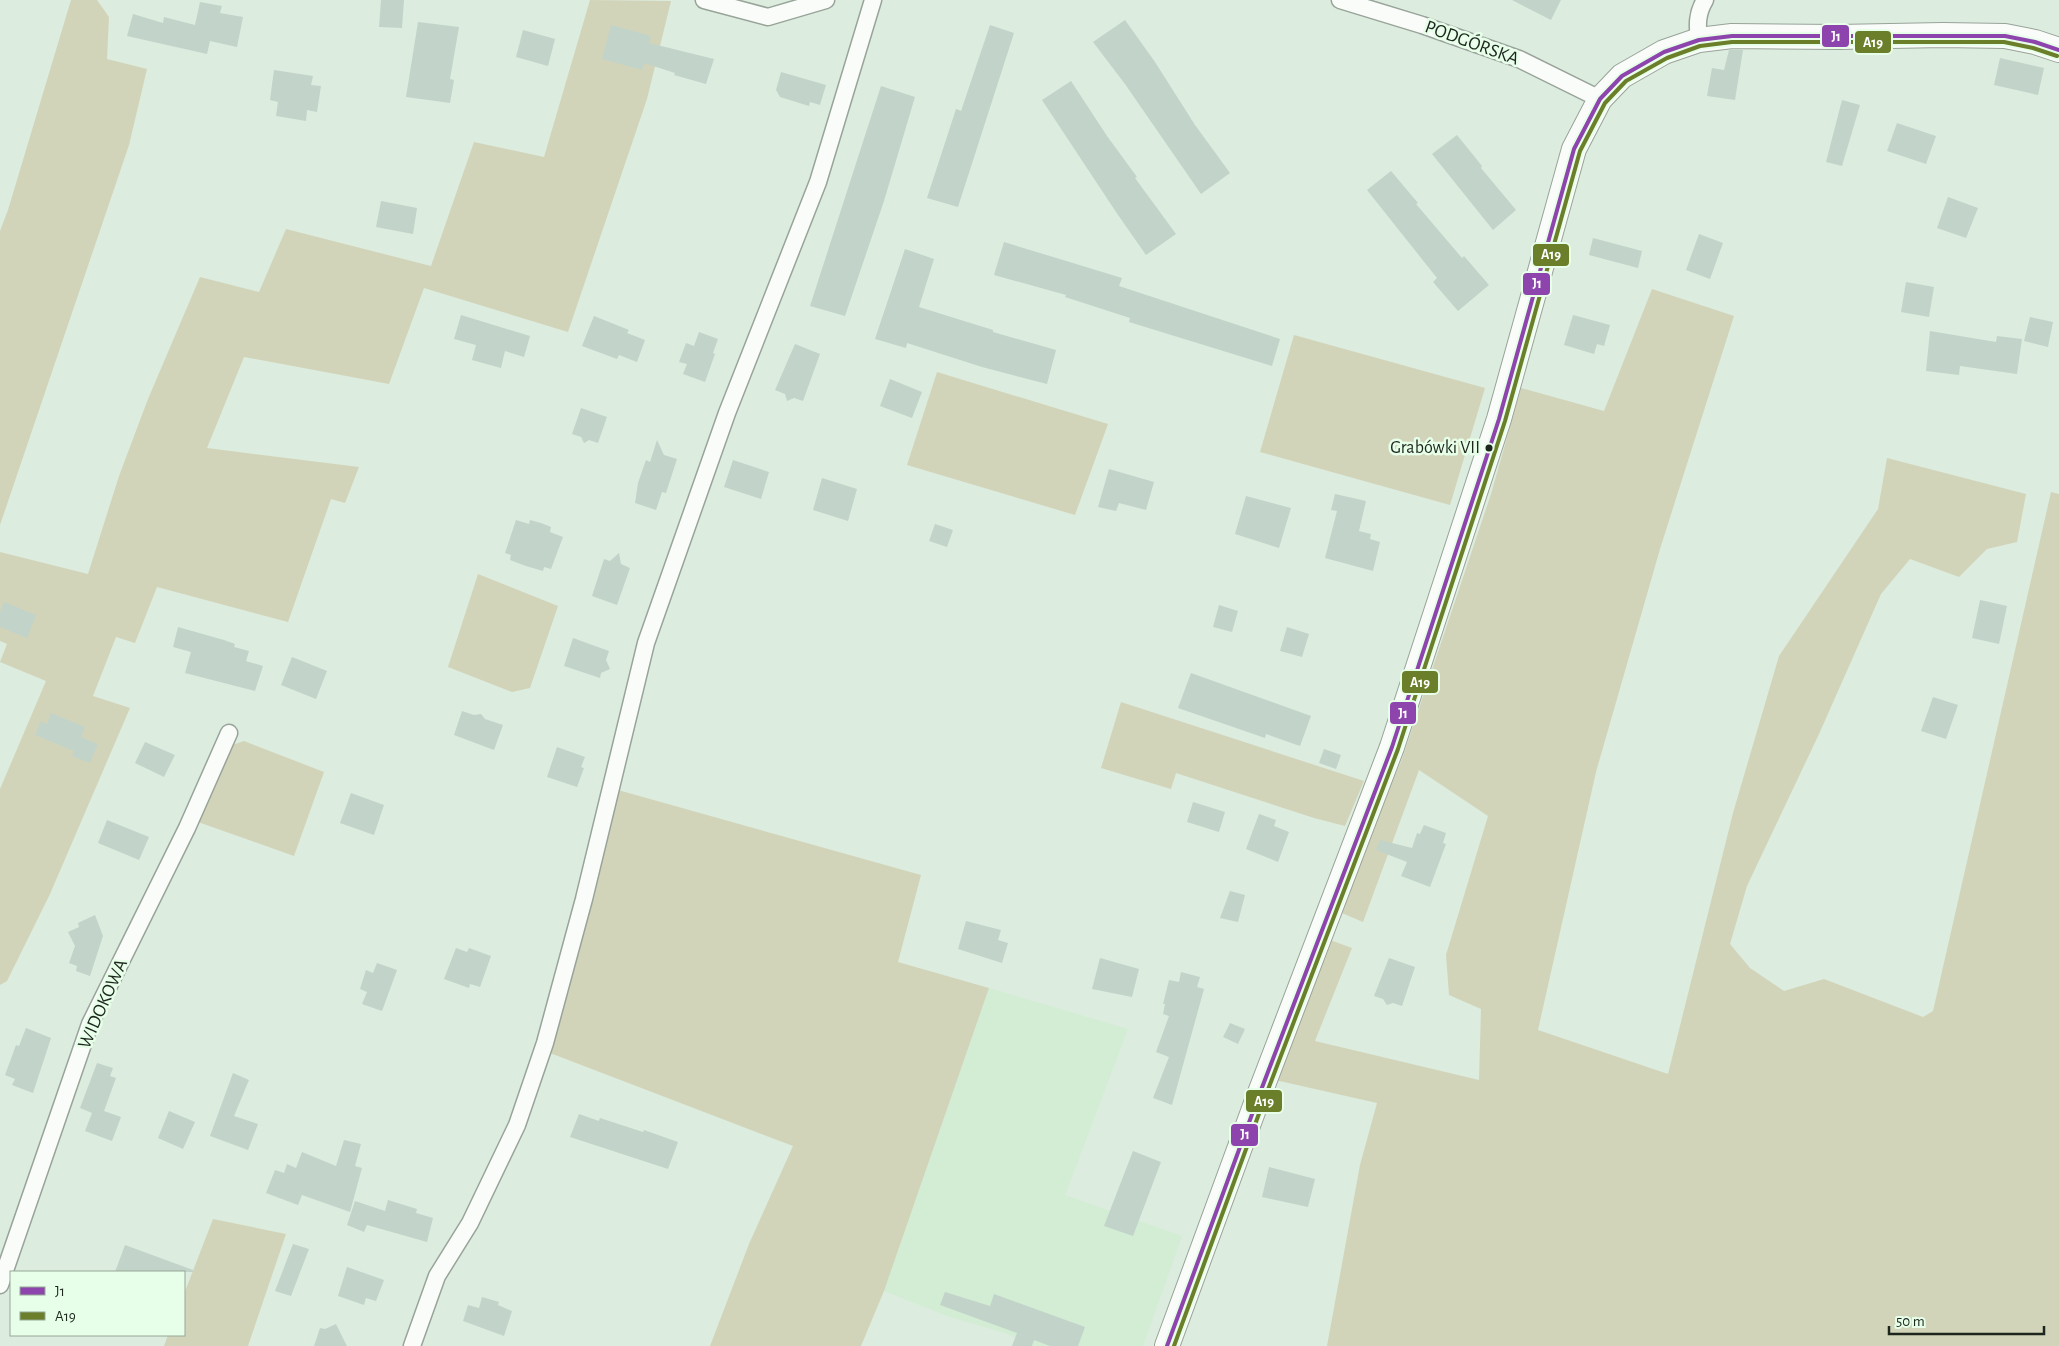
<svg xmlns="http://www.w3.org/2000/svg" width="2059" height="1346" font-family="'Alegreya Sans',sans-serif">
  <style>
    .built { fill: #d3edd5 }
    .green { fill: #d2d4b9 }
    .building { fill: #c2d3c9 }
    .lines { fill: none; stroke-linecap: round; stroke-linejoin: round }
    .street-casing { stroke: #98a399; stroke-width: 19 }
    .secondary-casing { stroke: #98a399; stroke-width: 26 }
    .street { stroke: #fafcfa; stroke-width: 16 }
    .secondary { stroke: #fafcfa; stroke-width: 24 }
    .bus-1-casing { stroke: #e7fee9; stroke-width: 8 }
    .bus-2-casing { stroke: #e7fee9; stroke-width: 8 }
    .bus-1 { stroke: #8e44ad; stroke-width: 4 }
    .bus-2 { stroke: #6b7e29; stroke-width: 4 }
    .bus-dot { fill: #1c261d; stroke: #e7fee9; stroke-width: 2 }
    .labels { text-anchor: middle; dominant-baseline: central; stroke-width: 5; stroke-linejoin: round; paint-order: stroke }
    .bus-label { font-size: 18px; fill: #1c261d; stroke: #e7fee9; text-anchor: end }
    .street-label { font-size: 19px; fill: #1c261d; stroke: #e7fee9 }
    .line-badge { stroke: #e7fee9; stroke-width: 2 }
    .badge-label { font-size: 14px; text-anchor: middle; font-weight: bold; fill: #fff }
  </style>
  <rect width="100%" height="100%" fill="#dcecde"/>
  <path class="built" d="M989 988 1128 1029 1065 1195 1182 1236 1143 1346H1035L1005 1333 950 1317 884 1291Z"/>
  <g class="green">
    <path d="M71 0H97L109 17 107 59 147 69 129 145 0 525V231L8 210Z"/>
    <path d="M590 0 671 1 647 99 568 332 424 288 389 384 244 357 207 448 359 467 345 503 331 499 288 622 157 587 135 643 116 637 93 696 130 708 50 894 7 981 0 985V789L46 681 0 662 7 644 0 641V552L88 574 119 476 148 399 200 277 259 292 286 229 431 266 474 142 544 157Z"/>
    <path d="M1652 289 1734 316 1660 549 1596 772 1538 1030 1668 1074 1733 813 1779 656 1878 509 1887 458 2026 494 2017 542 1987 549 1959 577 1910 559 1881 594 1819 734 1747 886 1730 944 1750 968 1784 991 1824 979 1923 1017 1933 1011 2051 492 2059 494V1346H1327L1360 1165 1377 1103 1275 1080 1330 940 1352 948 1315 1041 1479 1080 1481 1009 1449 995 1446 955 1488 816 1419 770 1363 922 1337 911 1402 759 1491 494 1521 388 1604 411Z"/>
    <path d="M1294 335 1485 388 1450 505 1260 452Z"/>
    <path d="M937 372 1108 424 1075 515 907 465Z"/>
    <path d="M478 574 558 606 530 688 512 692 448 667Z"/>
    <path d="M1121 702 1364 781 1345 826 1314 818 1176 773 1171 789 1101 768Z"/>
    <path d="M244 741 324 772 294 856 198 822 232 745Z"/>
    <path d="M618 790 921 875 898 962 989 988 884 1291 861 1346H710L749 1244 793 1146 550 1053 598 878Z"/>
    <path d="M213 1219 286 1234 248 1346H164L168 1335H184V1294Z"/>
  </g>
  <g class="building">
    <path d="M381 0H404L402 28 379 27Z"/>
    <path d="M1512 0H1561L1551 20Z"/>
    <path d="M200 2 222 6 220 13 243 17 237 47 210 41 207 54 127 36 133 14 163 23 164 17 195 25Z"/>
    <path d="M1125 20 1155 62 1195 125 1230 173 1201 194 1125 84 1093 42Z"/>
    <path d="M418 22 459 27 450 79 454 80 450 103 406 97Z"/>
    <path d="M611 25 651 36 649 43 714 59 706 84 674 75 675 73 644 63 642 70 602 59Z"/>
    <path d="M990 25 1014 33 958 207 927 198 956 109 961 111Z"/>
    <path d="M523 30 555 39 548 66 516 57Z"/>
    <path d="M1729 50H1743L1735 100 1707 96 1712 68 1724 70Z"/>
    <path d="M2000 58 2044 68 2038 95 1994 85Z"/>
    <path d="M274 70 313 76 311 85 321 86 317 112 307 110 306 121 276 116 278 102 270 100Z"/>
    <path d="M781 72 826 85 820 105 810 102 809 106 780 97 776 90Z"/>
    <path d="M1071 81 1107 136 1137 177 1135 178 1176 234 1146 255 1116 212 1042 100Z"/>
    <path d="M881 86 915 97 884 201 845 316 810 306Z"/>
    <path d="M1842 100 1860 105 1842 166 1826 162Z"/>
    <path d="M1897 123 1936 136 1926 164 1887 151Z"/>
    <path d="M1457 135 1482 166 1481 168 1516 210 1493 230 1432 154Z"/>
    <path d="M1391 171 1418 203 1416 204 1462 258 1464 256 1489 285 1458 311 1433 282 1437 278 1367 190Z"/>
    <path d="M1948 197 1978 208 1966 238 1937 228Z"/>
    <path d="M381 201 417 208 413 234 376 227Z"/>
    <path d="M1699 234 1723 243 1710 279 1686 270Z"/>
    <path d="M1593 238 1642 251 1638 268 1589 255Z"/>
    <path d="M1004 242 1122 278 1119 286 1280 339 1272 366 1129 322 1130 318 1065 297 1066 295 994 275Z"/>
    <path d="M905 249 934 259 919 307 993 330V332L1056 350 1047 384 982 367 907 343 906 348 875 339Z"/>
    <path d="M1906 282 1934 287 1929 317 1901 312Z"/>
    <path d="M461 315 530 336 524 357 505 351 501 368 472 360 476 345 454 339Z"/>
    <path d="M1573 315 1610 325 1604 346 1597 344 1594 354 1564 345Z"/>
    <path d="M594 316 629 330 627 333 645 340 637 362 619 355 617 359 582 346Z"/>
    <path d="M2030 317 2053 322 2048 347 2024 341Z"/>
    <path d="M1930 331 1996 342 1997 336 2022 339 2017 374 1960 366 1959 375 1926 371Z"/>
    <path d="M699 332 718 339 713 353 715 354 705 382 683 374 687 364 679 362 686 343 694 346Z"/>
    <path d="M795 344 820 354 803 401 794 398 787 401 785 394 775 390Z"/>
    <path d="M890 379 922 392 912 418 880 406Z"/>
    <path d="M581 408 607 417 598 443 589 440 584 443 581 437 572 434Z"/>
    <path d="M657 440 664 455 677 459 666 493 662 492 656 510 635 503 638 483 646 460 650 462Z"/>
    <path d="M733 460 769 472 761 499 724 487Z"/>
    <path d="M1109 469 1154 482 1146 510 1119 503 1116 511 1098 507Z"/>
    <path d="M822 478 857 489 848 521 813 510Z"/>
    <path d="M1335 494 1366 501 1359 531 1371 534 1370 539 1380 542 1373 571 1325 558 1337 511 1331 510Z"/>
    <path d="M1246 496 1291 508 1279 548 1235 534Z"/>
    <path d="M516 520 529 524 530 520 541 523 551 527 550 532 563 537 551 569 544 567 543 571 526 566 510 560 511 555 505 553Z"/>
    <path d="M935 524 953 530 947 547 929 541Z"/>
    <path d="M619 553 621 564 630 568 617 605 592 596 604 559 610 561Z"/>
    <path d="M1980 600 2007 606 1999 644 1972 638Z"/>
    <path d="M4 602 36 615 27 638 0 627V612Z"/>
    <path d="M1219 605 1238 611 1232 632 1213 627Z"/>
    <path d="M178 627 224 640 235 644 234 647 249 651 246 661 263 666 255 691 185 673 191 652 173 647Z"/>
    <path d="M1287 627 1309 634 1302 657 1280 651Z"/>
    <path d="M573 638 609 651 606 660 610 669 601 673 600 678 564 666Z"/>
    <path d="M292 657 327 671 316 699 281 685Z"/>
    <path d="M1191 673 1311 716 1300 746 1266 734 1265 738 1178 708Z"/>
    <path d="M1933 697 1958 705 1946 739 1921 731Z"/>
    <path d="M462 711 474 715 481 714 485 719 503 725 494 750 454 735Z"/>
    <path d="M51 713 85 727 81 737 98 744 90 763 72 756 74 751 35 735 41 721 47 724Z"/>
    <path d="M145 742 175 755 164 777 135 763Z"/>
    <path d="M557 747 585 757 581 767 584 768 577 787 547 777Z"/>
    <path d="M1324 749 1341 755 1336 769 1319 763Z"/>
    <path d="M351 793 384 805 374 835 340 823Z"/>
    <path d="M1193 802 1225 812 1219 832 1187 822Z"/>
    <path d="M1259 814 1276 820 1274 826 1289 832 1278 862 1246 849Z"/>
    <path d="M107 820 149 837 139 860 98 843Z"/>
    <path d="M1424 825 1446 833 1443 843 1446 844 1430 887 1401 876 1407 862 1376 850 1380 840 1412 848 1417 833 1420 834Z"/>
    <path d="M1230 891 1245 895 1238 922 1220 918Z"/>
    <path d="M95 915 103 936 90 976 76 971 77 966 69 963 75 946 68 932 79 927 78 923Z"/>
    <path d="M966 921 1001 930 998 940 1008 943 1002 963 958 949Z"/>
    <path d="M456 948 467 952 469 948 491 956 480 987 470 984 469 988 444 979Z"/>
    <path d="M1100 958 1139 969 1132 997 1092 989Z"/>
    <path d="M1389 958 1415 967 1402 1006 1393 1003 1387 1005 1383 999 1374 996Z"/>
    <path d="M377 963 397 970 382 1011 362 1004 367 992 360 989 366 970 373 973Z"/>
    <path d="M1181 972 1200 977 1197 987 1204 989 1172 1105 1153 1098 1169 1057 1156 1052 1169 1016 1163 1014 1165 1004H1163L1169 980 1179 982Z"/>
    <path d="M1230 1023 1245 1029 1238 1044 1223 1037Z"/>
    <path d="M26 1028 51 1038 33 1093 12 1085 15 1079 5 1075 16 1045 19 1046Z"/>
    <path d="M97 1063 113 1068 110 1076 116 1078 104 1111 121 1117 112 1141 85 1131 92 1113 80 1108Z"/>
    <path d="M233 1073 249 1080 234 1116 258 1124 248 1150 210 1136Z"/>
    <path d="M169 1111 195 1122 183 1149 158 1138Z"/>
    <path d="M579 1114 599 1121 600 1118 643 1132 644 1130 678 1142 668 1169 570 1137Z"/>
    <path d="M344 1140 361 1144 355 1166 362 1168 350 1212 302 1195 298 1205 266 1193 275 1170 284 1173 287 1164 296 1168 302 1152 336 1166Z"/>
    <path d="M1133 1151 1161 1162 1133 1236 1104 1226Z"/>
    <path d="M1269 1167 1315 1179 1308 1207 1262 1197Z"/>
    <path d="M388 1200 417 1209 416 1213 433 1218 427 1242 367 1225 364 1232 347 1225 355 1201 385 1211Z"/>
    <path d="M293 1244 309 1249 291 1296 275 1291Z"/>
    <path d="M125 1245 193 1270V1272H115Z"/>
    <path d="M347 1267 384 1280 376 1301 366 1298 364 1305 338 1296Z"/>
    <path d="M945 1292 990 1306 994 1294 1085 1327 1078 1346H1050L1034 1340 1032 1346H1012L1017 1333 940 1305Z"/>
    <path d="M482 1297 499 1302 498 1305 512 1311 504 1336 463 1321 468 1305 479 1308Z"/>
    <path d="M336 1324 347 1346H314L320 1328 325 1329Z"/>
  </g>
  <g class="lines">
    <defs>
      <g id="street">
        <path d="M704 0 768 17 826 0"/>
        <path d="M1340 0 1422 25 1519 59 1600 99"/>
        <path d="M1699 40C1697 25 1697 13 1705 0"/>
        <path d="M0 1285 90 1024 187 828 229 733"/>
        <path d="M412 1346 437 1276 470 1223 517 1125 545 1043 584 899 646 643 727 413 818 182 873 0"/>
      </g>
      <path id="secondary" d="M1167 1346 1258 1098 1392 747 1499 419 1574 149 1600 99 1622 76 1664 52 1699 40 1732 36 1838 37 1943 35 2005 36 2035 42 2059 50"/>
    </defs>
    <use href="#street" class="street-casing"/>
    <use href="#secondary" class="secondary-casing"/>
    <use href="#street" class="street"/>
    <use href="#secondary" class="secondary"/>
    <defs>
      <path id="bus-1" d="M1167 1346 1258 1098 1392 747 1499 419 1574 149 1600 99 1622 76 1664 52 1699 40 1732 36H2005L2035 42 2059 50"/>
      <path id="bus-2" d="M1174 1346 1264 1100 1398 749 1505 421 1580 151 1605 103 1626 81 1667 58 1700 46 1732 42H2004L2033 48 2057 56"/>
    </defs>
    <use href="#bus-1" class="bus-1-casing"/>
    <use href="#bus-2" class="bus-2-casing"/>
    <use href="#bus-1" class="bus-1"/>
    <use href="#bus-2" class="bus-2"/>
  </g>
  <circle class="bus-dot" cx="1489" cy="448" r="4.5"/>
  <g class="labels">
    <g class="bus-label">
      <text x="1480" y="448">Grabówki VII</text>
    </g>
    <g class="street-label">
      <text transform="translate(1472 43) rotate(20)">PODGÓRSKA</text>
      <text transform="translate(103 1004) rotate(-66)">WIDOKOWA</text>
    </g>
  </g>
  <g class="line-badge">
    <rect x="1821" y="24" width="29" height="24" rx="5" fill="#8e44ad"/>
    <rect x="1854" y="30" width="38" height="24" rx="5" fill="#6b7e29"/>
    <rect x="1532" y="243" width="38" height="24" rx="5" fill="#6b7e29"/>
    <rect x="1522" y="272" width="29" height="24" rx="5" fill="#8e44ad"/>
    <rect x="1401" y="670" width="38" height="24" rx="5" fill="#6b7e29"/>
    <rect x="1389" y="701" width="28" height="24" rx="5" fill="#8e44ad"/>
    <rect x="1245" y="1089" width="38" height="24" rx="5" fill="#6b7e29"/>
    <rect x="1230" y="1123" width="29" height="24" rx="5" fill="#8e44ad"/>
  </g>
  <g class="badge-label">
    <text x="1836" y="41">J1</text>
    <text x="1873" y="47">A19</text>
    <text x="1551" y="259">A19</text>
    <text x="1537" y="288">J1</text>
    <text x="1420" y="687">A19</text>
    <text x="1403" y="718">J1</text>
    <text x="1264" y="1106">A19</text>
    <text x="1245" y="1139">J1</text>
  </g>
  <rect x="10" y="1271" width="175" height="65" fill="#e7fee9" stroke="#96a897"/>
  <rect x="20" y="1287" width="25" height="8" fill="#8e44ad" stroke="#96a897"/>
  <text x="55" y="1296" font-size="15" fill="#1c261d">J1</text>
  <rect x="20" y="1312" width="25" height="8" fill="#6b7e29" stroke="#96a897"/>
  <text x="55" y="1321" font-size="15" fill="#1c261d">A19</text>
  <path d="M1889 1326v8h155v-8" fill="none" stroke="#1c261d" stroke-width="2.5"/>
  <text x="1896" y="1326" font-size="15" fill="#1c261d" stroke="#e7fee9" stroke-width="4" paint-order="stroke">50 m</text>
</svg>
